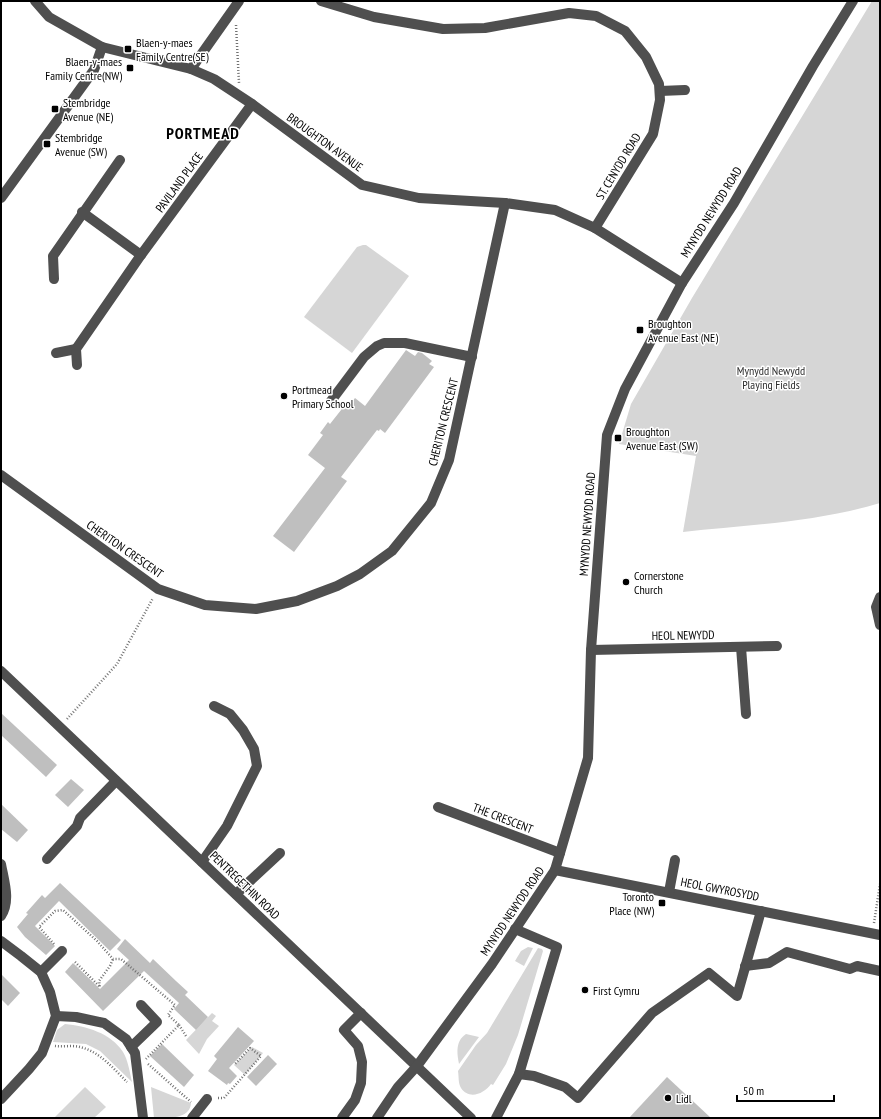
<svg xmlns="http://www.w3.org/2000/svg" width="881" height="1119" font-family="'PT Sans Narrow',sans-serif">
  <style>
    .green { fill: #d6d6d6 }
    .building { fill: #bfbfbf }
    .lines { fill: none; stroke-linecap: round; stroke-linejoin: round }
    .path { stroke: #717171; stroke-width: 2.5; stroke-dasharray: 1 2; stroke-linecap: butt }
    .minor { stroke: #4f4f4f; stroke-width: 10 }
    .poi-dot { fill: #000; stroke: #fff; stroke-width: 1.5 }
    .labels { text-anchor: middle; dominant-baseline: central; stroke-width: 3; stroke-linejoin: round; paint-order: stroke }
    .poi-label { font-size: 12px; fill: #000; stroke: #fff; text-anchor: start }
    .street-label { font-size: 12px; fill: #000; stroke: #fff }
    .park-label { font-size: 12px; fill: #2d2d2d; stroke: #fff }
    .district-label { font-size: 16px; font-weight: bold; letter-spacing: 1px; fill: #000; stroke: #fff }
  </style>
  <rect width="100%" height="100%" fill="#fff"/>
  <g class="green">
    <path d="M872 1H880V503C817 522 749 525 683 532L696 456 619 444 631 404 692 298Z"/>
    <path d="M363 245H366L409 276 352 353 304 317 357 247Z"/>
    <path d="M528 947 533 948 524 966 515 961 521 951Z"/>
    <path d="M538 948 542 949 543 951 518 1035 506 1064 493 1085 491 1084C484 1094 469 1100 461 1088 458 1083 459 1077 458 1071L476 1045 487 1033Z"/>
    <path d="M212 1013 216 1016 212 1021 219 1026 207 1039 199 1054 186 1040Z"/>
    <path d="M65 1024C86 1026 111 1033 123 1052 128 1060 130 1073 132 1082L100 1051 86 1044 53 1042 57 1030Z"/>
    <path d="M466 1034 479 1037 459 1064C457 1054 455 1041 466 1034Z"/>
    <path d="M252 1047 263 1053 245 1075 234 1065Z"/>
    <path d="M85 1087 106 1107 94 1118H54Z"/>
    <path d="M151 1087 191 1103C190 1119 170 1118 154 1118Z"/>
  </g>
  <g class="building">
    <path d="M406 350 415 356 418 352 422 353 432 361 429 364 434 367 385 433 380 429 379 431 377 430 341 477 347 481 294 552 273 536 325 468 308 455 323 435 320 433 328 422 330 424 345 405 348 407 355 398 365 406Z"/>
    <path d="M1 713 57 765 46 777 1 735Z"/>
    <path d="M71 779 84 790 68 807 55 795Z"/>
    <path d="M1 804 28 830 17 842 1 829Z"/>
    <path d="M60 883 121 940 110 951 59 901 35 926 55 946 46 955 25 937 17 927 28 914 26 913 42 895 45 898Z"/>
    <path d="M125 939 150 963 153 959 176 981 188 992 185 995 208 1017 196 1030 174 1009 179 1003 144 971 103 1011 65 972 73 963 100 989 129 960 117 949Z"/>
    <path d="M1 974 20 993 8 1006 1 999Z"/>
    <path d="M238 1027 254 1041 229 1068 237 1076 230 1084 228 1083 227 1085 208 1071 217 1059 214 1056Z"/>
    <path d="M162 1044 194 1075 184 1087 150 1056Z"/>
    <path d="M268 1055 277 1064 256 1086 247 1077Z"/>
    <path d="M667 1077 711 1118H629Z"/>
  </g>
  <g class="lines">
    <g class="path">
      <path d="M236 25 239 83"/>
      <path d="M67 719 117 664 153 598"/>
      <path d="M874 923 880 884"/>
      <path d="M54 944 39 927 55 911 63 910 97 941 113 959H121L175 1005 168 1015 179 1025 146 1059"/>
      <path d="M75 962 100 987 99 981 110 966 113 959"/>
      <path d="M179 1025 186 1036"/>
      <path d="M55 1046C63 1047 72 1045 80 1047 99 1051 114 1069 127 1082"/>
      <path d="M148 1064 191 1102"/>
      <path d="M218 1098H224L261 1056 250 1048 234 1065"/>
    </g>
    <g class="minor">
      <path d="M35 1 49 17 102 47 191 69 214 79 252 104 362 185 419 198 505 203 555 210 595 228 682 283"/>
      <path d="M321 1 374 17 443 29 485 28 569 13 596 16 625 31 646 57 659 84 660 100 653 134 595 228"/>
      <path d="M191 69 239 1"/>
      <path d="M660 91 685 90"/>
      <path d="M1 198 94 70 102 47"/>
      <path d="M82 212 141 255"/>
      <path d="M54 279 53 256 120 160"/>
      <path d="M56 353 76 349"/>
      <path d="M77 365 76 349 141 255 252 104"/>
      <path d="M331 401 364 357 377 346 384 343H405L472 357"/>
      <path d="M1 475 158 589 205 605 256 609 297 601 337 586 360 574 392 551 431 503 449 460 505 203"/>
      <path d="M880 597 876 607 880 625"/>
      <path d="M741 647 746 714"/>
      <path d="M591 650 777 646"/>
      <path d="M1 671 471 1118"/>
      <path d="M438 807 560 853"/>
      <path d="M47 859 77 826 80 818 116 781"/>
      <path d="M202 862 227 826 257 766 254 749 243 730 230 714 214 706"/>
      <path d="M1 864C4 881 11 901 1 916"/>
      <path d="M555 870 880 935"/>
      <path d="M669 892 675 860"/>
      <path d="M236 894 280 853"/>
      <path d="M1 941 21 956 41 972 50 992 56 1016 42 1053 29 1069 1 1099"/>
      <path d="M745 966 769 963 787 952 850 969 857 966 880 971"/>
      <path d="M41 972 62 951"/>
      <path d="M56 1016 76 1017 104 1023 126 1039 135 1053 143 1118"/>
      <path d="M131 1047 157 1022 141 1005"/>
      <path d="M519 1074 534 1076 565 1087 578 1098 652 1013 709 973 737 996 761 911"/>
      <path d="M192 1118 207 1099"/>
      <path d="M342 1118 355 1100 361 1083 362 1062 358 1046 344 1030 361 1013"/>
      <path d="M377 1118 398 1087 417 1066 492 964 555 870 588 758 591 650 607 435 625 389 682 283 734 203 813 66 853 1"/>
      <path d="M496 1118 519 1074 557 947 515 929"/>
    </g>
  </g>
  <g class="poi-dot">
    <rect x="124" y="45" width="8" height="8" rx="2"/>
    <rect x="126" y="64" width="8" height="8" rx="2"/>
    <rect x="51" y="105" width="8" height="8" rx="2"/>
    <rect x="43" y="140" width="8" height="8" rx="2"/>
    <rect x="636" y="326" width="8" height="8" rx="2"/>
    <circle cx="284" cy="396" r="4"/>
    <rect x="614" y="434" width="8" height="8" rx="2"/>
    <circle cx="626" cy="582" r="4"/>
    <rect x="658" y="899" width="8" height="8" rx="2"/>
    <circle cx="585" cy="990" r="4"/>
    <circle cx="668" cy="1098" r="4"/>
  </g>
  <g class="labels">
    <g class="poi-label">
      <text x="136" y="42">Blaen-y-maes<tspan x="136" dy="14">Family Centre(SE)</tspan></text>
      <text x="122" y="61" text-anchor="end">Blaen-y-maes<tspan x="122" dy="14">Family Centre(NW)</tspan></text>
      <text x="63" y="102">Stembridge<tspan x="63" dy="14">Avenue (NE)</tspan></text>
      <text x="55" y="137">Stembridge<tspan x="55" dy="14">Avenue (SW)</tspan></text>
      <text x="648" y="323">Broughton<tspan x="648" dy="14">Avenue East (NE)</tspan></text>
      <text x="292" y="389">Portmead<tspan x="292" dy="14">Primary School</tspan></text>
      <text x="626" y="431">Broughton<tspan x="626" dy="14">Avenue East (SW)</tspan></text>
      <text x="634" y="575">Cornerstone<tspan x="634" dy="14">Church</tspan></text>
      <text x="654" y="896" text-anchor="end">Toronto<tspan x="654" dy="14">Place (NW)</tspan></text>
      <text x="593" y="990">First Cymru</text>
      <text x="676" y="1098">Lidl</text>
    </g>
    <g class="street-label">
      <text transform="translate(325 142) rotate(36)">BROUGHTON AVENUE</text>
      <text transform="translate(618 166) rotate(-59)">ST. CENYDD ROAD</text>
      <text transform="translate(179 182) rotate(-54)">PAVILAND PLACE</text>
      <text transform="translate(711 212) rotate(-58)">MYNYDD NEWYDD ROAD</text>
      <text transform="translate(443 422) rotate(-76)">CHERITON CRESCENT</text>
      <text transform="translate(587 524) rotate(-86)">MYNYDD NEWYDD ROAD</text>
      <text transform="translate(125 549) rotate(35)">CHERITON CRESCENT</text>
      <text transform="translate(683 635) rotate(-1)">HEOL NEWYDD</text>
      <text transform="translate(503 818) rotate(21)">THE CRESCENT</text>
      <text transform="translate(245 885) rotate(44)">PENTREGETHIN ROAD</text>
      <text transform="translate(720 889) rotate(11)">HEOL GWYROSYDD</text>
      <text transform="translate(512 911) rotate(-56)">MYNYDD NEWYDD ROAD</text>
    </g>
    <g class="park-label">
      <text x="771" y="370">Mynydd Newydd<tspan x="771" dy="14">Playing Fields</tspan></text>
    </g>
    <g class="district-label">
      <text x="203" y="133">PORTMEAD</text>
    </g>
  </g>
  <rect width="881" height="1119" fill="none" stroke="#000000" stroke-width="4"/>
  <path d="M737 1095v6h97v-6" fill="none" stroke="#000000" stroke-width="2"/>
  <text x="743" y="1095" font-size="12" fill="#000000" stroke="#ffffff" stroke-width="3" paint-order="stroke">50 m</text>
</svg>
